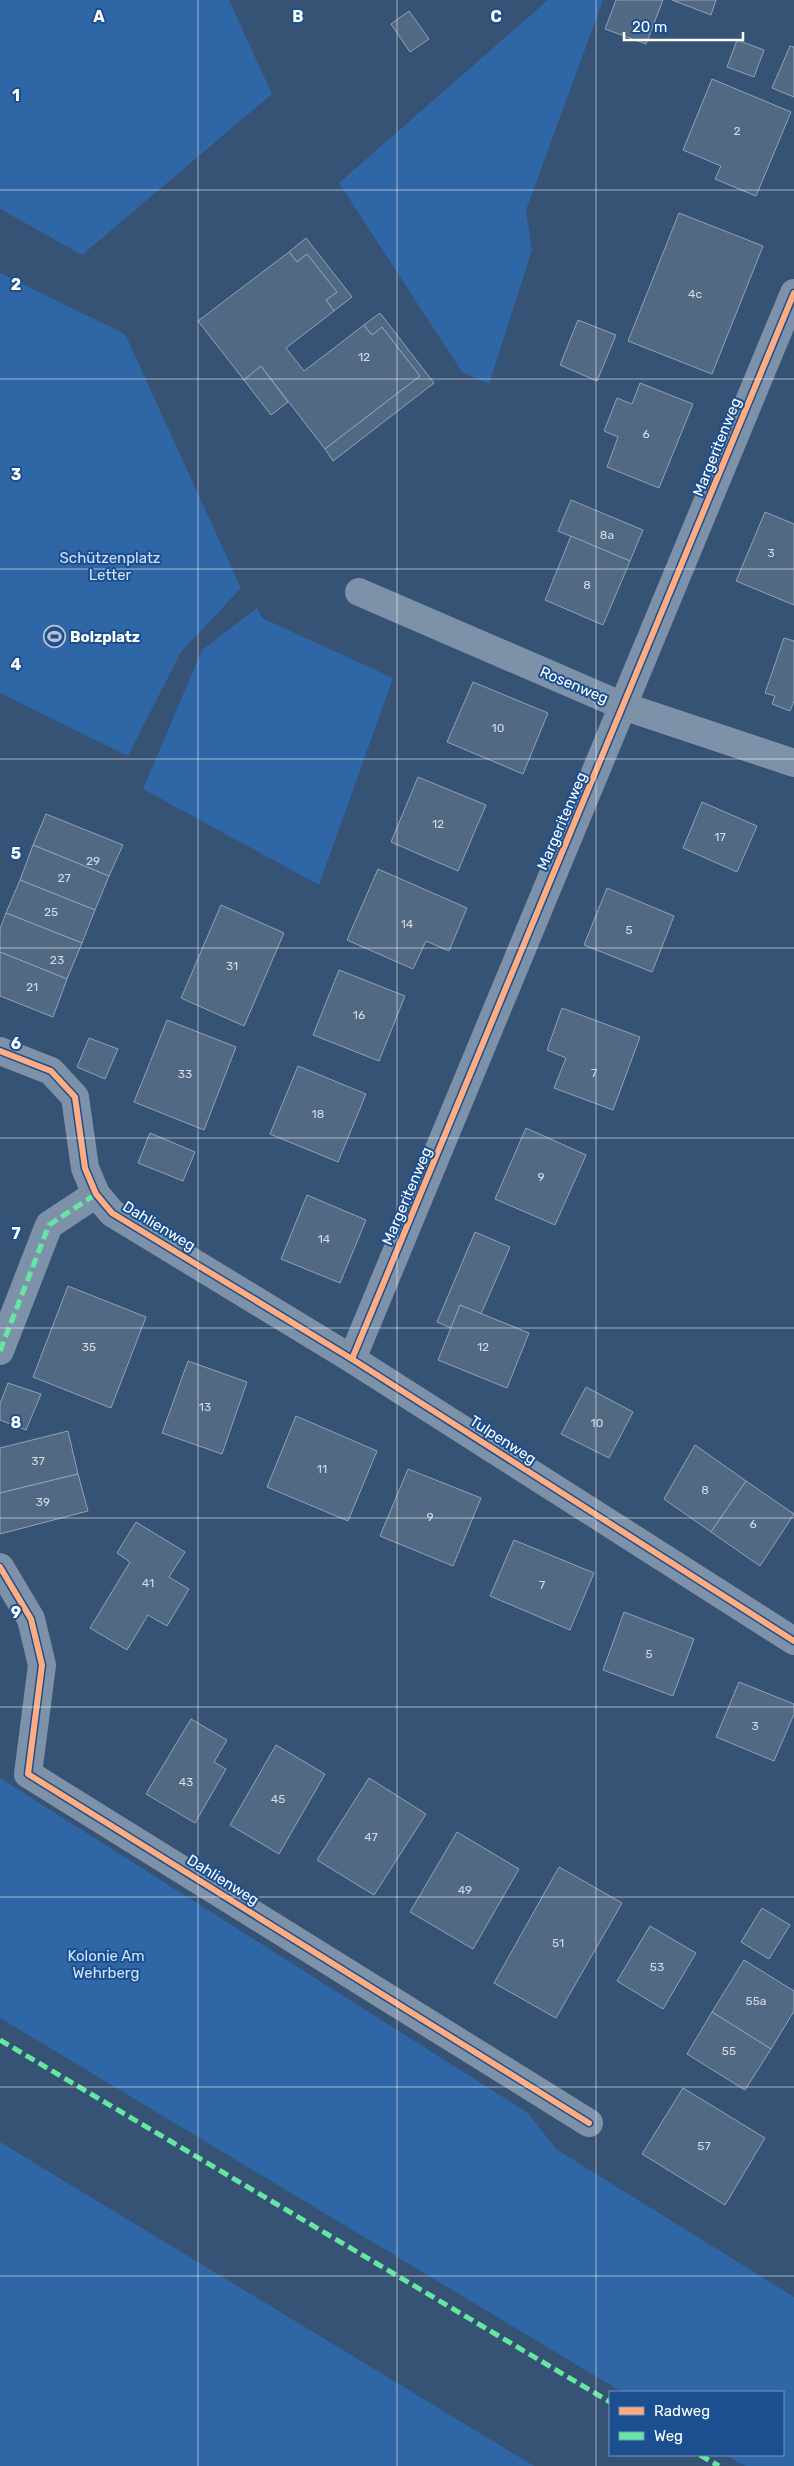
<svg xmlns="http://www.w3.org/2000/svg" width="794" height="2466" font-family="Rubik,sans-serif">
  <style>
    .green { fill: #2f66a5 }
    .building { fill: #526984; stroke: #92a2b6 }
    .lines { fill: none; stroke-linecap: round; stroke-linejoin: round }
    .street { stroke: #7d92a8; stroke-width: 28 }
    .quiet { stroke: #66e7a1; stroke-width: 5; stroke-dasharray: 10 5; stroke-linecap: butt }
    .cycleway-casing { stroke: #1b4f8f; stroke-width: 9 }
    .cycleway { stroke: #ffac80; stroke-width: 6 }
    .grid { fill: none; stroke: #fff; stroke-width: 1; stroke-opacity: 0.55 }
    .labels { text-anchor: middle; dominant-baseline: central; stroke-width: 4; stroke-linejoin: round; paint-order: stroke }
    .number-label { font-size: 12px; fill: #d4dae0 }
    .street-label { font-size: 15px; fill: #fff; stroke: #1b4f8f }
    .park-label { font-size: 15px; fill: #cfe3fa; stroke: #1b4f8f }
    .poi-label { font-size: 15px; font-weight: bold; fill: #fff; stroke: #1b4f8f; text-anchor: start }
    .grid-label { font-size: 16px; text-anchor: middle; font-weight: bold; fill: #fff; stroke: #1b4f8f; stroke-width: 4; stroke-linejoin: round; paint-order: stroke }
  </style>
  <rect width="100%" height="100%" fill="#365274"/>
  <g class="green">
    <path d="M0 0H229L272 94 82 255 0 209Z"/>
    <path d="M548 0H603L526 210 532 250 489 384 462 372 339 183Z"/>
    <path d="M0 273 125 334 241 588 181 652 128 756 0 693Z"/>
    <path d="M257 608 262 618 393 678 319 885 143 789 202 650Z"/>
    <path d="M0 1778 528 2113 556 2149 794 2297V2466H745L726 2455H783V2392H622L0 2018Z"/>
    <path d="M0 2142 534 2466H0Z"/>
  </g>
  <g class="building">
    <path d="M616 0H663L646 44 605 29Z"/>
    <path d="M672 0H716L711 15Z"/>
    <path d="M409 11 429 39 410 52 391 24Z"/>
    <path d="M737 40 764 50 754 77 727 67Z"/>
    <path d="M790 46 794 47V97L772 88Z"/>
    <path d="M712 79 791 112 756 196 715 179 721 166 683 150Z"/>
    <path d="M679 213 763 246 712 374 628 341Z"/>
    <path d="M306 238 352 297 334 311 326 300 337 292 307 254 297 262 289 252Z"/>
    <path d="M289 252 297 262 307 254 337 292 326 300 334 311 286 348 304 371 364 325 372 335 382 327 420 376 325 449 261 366 244 380 198 321Z"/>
    <path d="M380 313 434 383 333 461 325 449 420 376 382 327 372 335 364 325Z"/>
    <path d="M578 320 616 335 597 381 560 365Z"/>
    <path d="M261 366 288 402 271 415 244 380Z"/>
    <path d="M640 383 693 404 659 488 607 467 618 437 604 431 617 398 632 404Z"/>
    <path d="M571 500 643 530 630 561 558 531Z"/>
    <path d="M765 512 794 524V605L736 581Z"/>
    <path d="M571 536 630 561 603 625 545 600Z"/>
    <path d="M784 638 794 641V701L790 711 772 704 775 696 765 693Z"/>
    <path d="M473 682 548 713 523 774 447 742Z"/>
    <path d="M418 777 486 805 458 871 391 842Z"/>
    <path d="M702 802 757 826 737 872 683 848Z"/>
    <path d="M46 814 123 845 109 876 33 845Z"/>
    <path d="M33 845 109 876 95 910 20 880Z"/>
    <path d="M378 869 467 908 449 951 426 941 413 969 347 940Z"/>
    <path d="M20 880 95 910 82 943 6 913Z"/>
    <path d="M607 888 674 916 652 972 584 945Z"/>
    <path d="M221 905 284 933 244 1026 181 998Z"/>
    <path d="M6 913 82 943 67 979 0 952V929Z"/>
    <path d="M0 952 67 979 53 1017 0 996Z"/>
    <path d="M339 970 405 996 379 1061 313 1035Z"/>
    <path d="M562 1008 640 1037 613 1110 554 1088 566 1058 547 1050Z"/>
    <path d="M167 1020 236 1047 204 1130 134 1102Z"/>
    <path d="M89 1038 118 1049 105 1079 77 1067Z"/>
    <path d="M298 1066 366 1094 338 1162 270 1134Z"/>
    <path d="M526 1128 586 1155 555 1225 495 1199Z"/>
    <path d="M150 1133 195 1152 183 1181 138 1163Z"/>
    <path d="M307 1195 366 1220 340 1283 281 1259Z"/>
    <path d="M475 1232 510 1247 481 1314 460 1305 451 1328 437 1322Z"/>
    <path d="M68 1286 146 1317 111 1408 33 1377Z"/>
    <path d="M460 1305 529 1333 507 1388 438 1360Z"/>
    <path d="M188 1361 247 1382 222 1454 162 1433Z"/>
    <path d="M8 1383 41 1394 26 1430 0 1420V1404Z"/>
    <path d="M586 1387 633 1412 609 1458 561 1434Z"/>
    <path d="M296 1416 377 1451 348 1521 267 1487Z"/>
    <path d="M68 1431 78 1474 0 1493V1448Z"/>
    <path d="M695 1445 746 1481 711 1532 664 1499Z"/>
    <path d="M408 1469 481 1498 453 1566 380 1536Z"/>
    <path d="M78 1474 88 1511 0 1534V1493Z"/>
    <path d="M746 1481 794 1514 760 1566 711 1532Z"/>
    <path d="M136 1522 185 1552 169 1577 189 1589 167 1626 148 1615 127 1650 90 1628 130 1562 117 1553Z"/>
    <path d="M514 1540 594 1573 570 1630 490 1596Z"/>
    <path d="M624 1612 694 1639 673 1696 603 1670Z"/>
    <path d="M739 1682 794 1704V1714L774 1761 716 1737Z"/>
    <path d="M191 1719 227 1740 214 1762 226 1769 195 1823 146 1794Z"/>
    <path d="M276 1745 325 1774 279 1854 230 1825Z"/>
    <path d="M369 1778 426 1814 374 1895 317 1860Z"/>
    <path d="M457 1832 519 1869 473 1949 410 1912Z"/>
    <path d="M559 1867 622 1903 556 2018 494 1983Z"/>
    <path d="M762 1908 790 1925 769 1959 741 1942Z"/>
    <path d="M650 1926 696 1953 663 2009 617 1981Z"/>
    <path d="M744 1960 794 1991V2011L771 2049 712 2012Z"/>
    <path d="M712 2012 771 2049 745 2090 687 2054Z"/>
    <path d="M683 2088 765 2138 725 2205 642 2154Z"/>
  </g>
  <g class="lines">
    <g class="street">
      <path d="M359 592 623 706 794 763"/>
      <path d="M0 1051 51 1071 75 1097 85 1168 96 1194 112 1213 352 1359 794 1641"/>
      <path d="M0 1351 49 1225 96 1194"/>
      <path d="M352 1359 794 293"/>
      <path d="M0 1567 31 1619 42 1665 28 1774 589 2123"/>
    </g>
    <g class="quiet">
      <path d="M0 1351 49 1225 96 1194"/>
      <path d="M0 2040 610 2402"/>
      <path d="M700 2455 719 2466"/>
    </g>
    <defs>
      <g id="cycleway">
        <path d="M0 1051 51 1071 75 1097 85 1168 96 1194 112 1213 352 1359 794 1641"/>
        <path d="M352 1359 794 293"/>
        <path d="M0 1567 31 1619 42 1665 28 1774 589 2123"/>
      </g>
    </defs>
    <use href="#cycleway" class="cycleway-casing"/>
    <use href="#cycleway" class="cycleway"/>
  </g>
  <path class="grid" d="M198 0V2466M397 0V2466M596 0V2466M0 190H794M0 379H794M0 569H794M0 759H794M0 948H794M0 1138H794M0 1328H794M0 1518H794M0 1707H794M0 1897H794M0 2087H794M0 2276H794"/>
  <defs>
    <symbol id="stadium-ring" viewBox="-11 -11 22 22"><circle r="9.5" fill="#1b4f8f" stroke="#b9c2ce" stroke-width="1.5"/><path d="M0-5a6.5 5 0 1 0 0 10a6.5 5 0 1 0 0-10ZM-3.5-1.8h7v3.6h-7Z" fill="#b9c2ce"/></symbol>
  </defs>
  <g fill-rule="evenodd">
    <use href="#stadium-ring" x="42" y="624" width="25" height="25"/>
  </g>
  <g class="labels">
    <g class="number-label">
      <text x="737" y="131">2</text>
      <text x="695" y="294">4c</text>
      <text x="364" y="357">12</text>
      <text x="646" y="434">6</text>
      <text x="607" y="535">8a</text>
      <text x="771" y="553">3</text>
      <text x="587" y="585">8</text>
      <text x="498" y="728">10</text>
      <text x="438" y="824">12</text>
      <text x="720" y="837">17</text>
      <text x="93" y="861">29</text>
      <text x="64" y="878">27</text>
      <text x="51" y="912">25</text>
      <text x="407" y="924">14</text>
      <text x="629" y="930">5</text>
      <text x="57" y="960">23</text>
      <text x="232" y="966">31</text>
      <text x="32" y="987">21</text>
      <text x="359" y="1015">16</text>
      <text x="594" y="1073">7</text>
      <text x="185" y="1074">33</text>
      <text x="318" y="1114">18</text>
      <text x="541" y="1177">9</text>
      <text x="324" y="1239">14</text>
      <text x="89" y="1347">35</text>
      <text x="483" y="1347">12</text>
      <text x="205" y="1407">13</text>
      <text x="597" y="1423">10</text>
      <text x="38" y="1461">37</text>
      <text x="322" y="1469">11</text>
      <text x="705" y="1490">8</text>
      <text x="43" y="1502">39</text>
      <text x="430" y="1517">9</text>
      <text x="753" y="1524">6</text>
      <text x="148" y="1583">41</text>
      <text x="542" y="1585">7</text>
      <text x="649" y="1654">5</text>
      <text x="755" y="1726">3</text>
      <text x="186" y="1782">43</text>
      <text x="278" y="1799">45</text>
      <text x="371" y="1837">47</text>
      <text x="465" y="1890">49</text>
      <text x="558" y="1943">51</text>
      <text x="657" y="1967">53</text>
      <text x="756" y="2001">55a</text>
      <text x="729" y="2051">55</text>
      <text x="704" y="2146">57</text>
    </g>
    <g class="street-label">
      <text transform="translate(717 447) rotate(-68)">Margeritenweg</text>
      <text transform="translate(574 685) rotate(23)">Rosenweg</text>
      <text transform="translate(562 821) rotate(-67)">Margeritenweg</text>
      <text transform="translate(407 1196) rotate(-67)">Margeritenweg</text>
      <text transform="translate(159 1226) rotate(31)">Dahlienweg</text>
      <text transform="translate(503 1440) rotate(33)">Tulpenweg</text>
      <text transform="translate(223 1880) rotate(32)">Dahlienweg</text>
    </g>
    <g class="park-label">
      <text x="110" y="558">Schützenplatz<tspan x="110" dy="17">Letter</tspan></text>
      <text x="106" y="1956">Kolonie Am<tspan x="106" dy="17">Wehrberg</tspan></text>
    </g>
    <g class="poi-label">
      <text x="70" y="637">Bolzplatz</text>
    </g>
  </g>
  <g class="grid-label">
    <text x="99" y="22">A</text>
    <text x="298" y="22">B</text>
    <text x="496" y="22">C</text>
    <text x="16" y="101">1</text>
    <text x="16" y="290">2</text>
    <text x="16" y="480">3</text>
    <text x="16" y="670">4</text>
    <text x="16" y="859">5</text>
    <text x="16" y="1049">6</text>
    <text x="16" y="1239">7</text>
    <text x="16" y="1428">8</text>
    <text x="16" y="1618">9</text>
  </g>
  <rect x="609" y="2391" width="175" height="65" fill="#1b4f8f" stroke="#7695bc"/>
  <rect x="619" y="2407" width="25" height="8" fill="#ffac80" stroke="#7695bc"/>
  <text x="654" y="2416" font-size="15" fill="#ffffff">Radweg</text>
  <rect x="619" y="2432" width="25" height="8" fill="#66e7a1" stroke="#7695bc"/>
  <text x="654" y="2441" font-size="15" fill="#ffffff">Weg</text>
  <path d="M624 32v8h119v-8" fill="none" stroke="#ffffff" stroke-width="2.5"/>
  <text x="632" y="32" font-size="15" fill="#ffffff" stroke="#1b4f8f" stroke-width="4" paint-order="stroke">20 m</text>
</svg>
